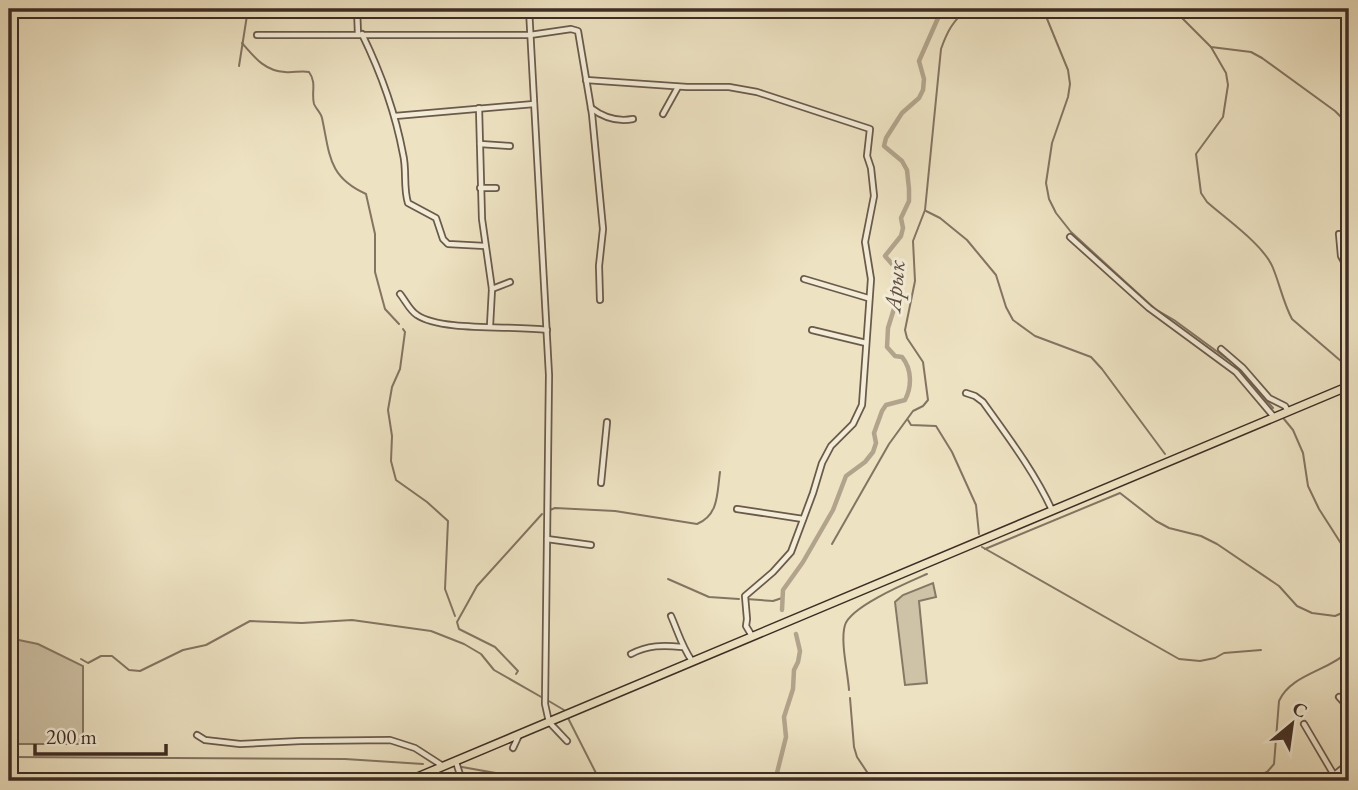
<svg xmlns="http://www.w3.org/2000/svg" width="1358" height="790" font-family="'EB Garamond',serif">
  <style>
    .green { fill: #cfc3a7; stroke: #867866; stroke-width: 2 }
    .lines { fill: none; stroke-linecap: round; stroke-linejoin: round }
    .stream { stroke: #847462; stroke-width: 2 }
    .canal { stroke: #b2a48c; stroke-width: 4.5 }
    .minor-casing { stroke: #6a5a4c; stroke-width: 8 }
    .highway-casing { stroke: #3e2c24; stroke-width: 10 }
    .minor { stroke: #f3ecd7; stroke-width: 4.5 }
    .highway { stroke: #ede2c2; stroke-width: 7 }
    .labels { text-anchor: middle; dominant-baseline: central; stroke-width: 6; stroke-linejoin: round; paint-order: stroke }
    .water-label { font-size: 24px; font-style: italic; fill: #615043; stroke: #f3ecd7 }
  </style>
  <rect width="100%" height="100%" fill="#ede2c2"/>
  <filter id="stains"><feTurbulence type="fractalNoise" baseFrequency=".00286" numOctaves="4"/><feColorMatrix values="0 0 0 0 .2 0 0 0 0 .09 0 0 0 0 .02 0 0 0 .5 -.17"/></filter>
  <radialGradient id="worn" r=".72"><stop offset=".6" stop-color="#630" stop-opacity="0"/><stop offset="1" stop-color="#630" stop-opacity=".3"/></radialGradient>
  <g class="green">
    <path d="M933 583 936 597 919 601 927 683 905 685 895 602 903 595Z"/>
    <path d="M9 638 38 644 83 666V744H9Z"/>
  </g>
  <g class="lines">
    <g class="stream">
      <path d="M1043 9 1068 70 1070 84 1068 97 1052 143 1046 183 1049 199 1056 213 1071 232 1155 309 1174 320 1234 364 1273 408"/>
      <path d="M1173 9 1211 47 1251 52 1262 58 1335 111 1349 125"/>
      <path d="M242 43C255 58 265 71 285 72 294 73 301 70 309 72 317 83 311 92 314 104 316 109 321 113 322 118 330 155 328 177 366 194L375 234V272L385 309 399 324"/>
      <path d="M1211 47 1226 73 1228 85 1223 117 1196 154 1201 193 1207 202C1226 219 1264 245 1273 268 1280 285 1283 302 1292 319L1349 368"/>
      <path d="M239 66 248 9"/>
      <path d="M926 211 940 218 967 240 996 275 1006 307 1013 320 1035 336 1091 357 1102 369 1165 454"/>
      <path d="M403 329 405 332 400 369 392 387 388 410 392 436 391 461 396 480 427 502 448 521 445 589 455 616"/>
      <path d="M1284 419 1293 430 1303 453 1308 486 1319 509 1349 556"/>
      <path d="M908 420 911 425 936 426 952 452 976 505 979 534"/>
      <path d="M550 510 555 508 615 511 697 524C719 515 717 493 720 472"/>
      <path d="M832 544 889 444 913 411 923 406 928 400 923 362 907 338 905 330 915 281 913 241 925 210 941 49C947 32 953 20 968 9"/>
      <path d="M982 547 1179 659 1200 661 1215 658 1224 653 1261 650"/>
      <path d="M985 549 1120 493 1156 521 1169 528 1201 536 1217 544 1279 586 1297 606 1312 613 1335 616 1349 610"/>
      <path d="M668 579 709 597 739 599"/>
      <path d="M746 599 773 601 782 598"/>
      <path d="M81 659 88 663 101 656H112L129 670 140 671 183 650 206 645 250 621 302 623 352 620 431 631 464 644 481 654 494 670 543 698"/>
      <path d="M516 674 518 671 495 647 459 629 457 622 477 586 542 514"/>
      <path d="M849 690C848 673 840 641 845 625 851 606 909 582 927 574"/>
      <path d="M850 698 854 747 857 757 873 781"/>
      <path d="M547 700 564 710"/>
      <path d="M568 718 600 781"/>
      <path d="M9 757 345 759 423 764"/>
      <path d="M462 767 540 781"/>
      <path d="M1251 781 1268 771 1274 764 1279 701C1291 674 1329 671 1349 651"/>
    </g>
    <g class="canal">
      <path d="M782 610 783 590 803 562 833 510 846 476 865 462 873 452 876 443 874 433 882 411 886 405 905 400C912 387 912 369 902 357L895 356 887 347 888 328 902 283 899 272 885 256 901 236 903 228 901 218 909 201V189L907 170 902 161 884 146 886 138 902 113 919 98 923 90 924 79 919 61 942 9"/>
      <path d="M775 781 786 737 784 717 793 689 794 670 798 662 800 651 796 634"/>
    </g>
    <defs>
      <g id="minor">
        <path d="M357 9 358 34"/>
        <path d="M529 9 549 375 545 704 549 722 567 741"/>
        <path d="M362 34C381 73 395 111 403 154 407 170 403 187 408 203L436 218 443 239 448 244 485 246"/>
        <path d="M257 35H530L571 29 578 31 592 114 603 229 599 266 600 300"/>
        <path d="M586 80 687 87H729L757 92 870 129 867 156 871 168 874 196 865 242 871 279 862 405 853 424 831 446 822 463 813 493 791 552 773 572 745 596 747 619 746 626 752 636"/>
        <path d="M479 108 482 219 492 289 490 326"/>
        <path d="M591 108C604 118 617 122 633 119"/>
        <path d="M663 114 678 87"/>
        <path d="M395 116 534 104"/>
        <path d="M480 144 510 146"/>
        <path d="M480 188H496"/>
        <path d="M1339 234 1341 256 1349 271"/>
        <path d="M1070 237 1149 308 1236 372 1274 417"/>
        <path d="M804 279 868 298"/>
        <path d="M492 289 510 282"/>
        <path d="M400 294C405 300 410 311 417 315 442 332 514 325 547 330"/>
        <path d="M812 330 866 343"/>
        <path d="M1221 349 1243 368 1269 398 1285 406 1288 411"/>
        <path d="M966 393 975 396 983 402C1008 437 1034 471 1052 510"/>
        <path d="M601 483 607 422"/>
        <path d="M737 509 803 519"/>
        <path d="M547 539 591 545"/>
        <path d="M671 616C678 632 682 647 692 661"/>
        <path d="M631 654C648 645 663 645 682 647"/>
        <path d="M1339 697 1349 708"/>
        <path d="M1304 724 1334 775"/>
        <path d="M197 735 205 740 240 744 301 741 390 740 415 748 443 766"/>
        <path d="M513 748 519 735"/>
        <path d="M456 762 462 781"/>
        <path d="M1327 781 1349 763"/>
      </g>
      <path id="highway" d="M408 781 1349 386"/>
    </defs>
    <use href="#minor" class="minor-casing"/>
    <use href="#highway" class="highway-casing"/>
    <use href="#minor" class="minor"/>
    <use href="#highway" class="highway"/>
  </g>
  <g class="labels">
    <g class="water-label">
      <text transform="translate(894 286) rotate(-85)">Арык</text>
    </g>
  </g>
  <rect width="1358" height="790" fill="none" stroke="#ede2c2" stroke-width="35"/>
  <rect x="10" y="10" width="1337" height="769" fill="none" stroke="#3e2c24" stroke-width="3.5"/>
  <rect x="18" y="18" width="1323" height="755" fill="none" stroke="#3e2c24" stroke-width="2"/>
  <g transform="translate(1292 724) rotate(29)" stroke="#f3ecd7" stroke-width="5" paint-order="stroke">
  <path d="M0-5L12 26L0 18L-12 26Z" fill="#3e2c24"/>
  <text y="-10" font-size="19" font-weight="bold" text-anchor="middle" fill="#3e2c24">С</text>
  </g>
  <path d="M35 744v10h131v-10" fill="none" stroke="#3e2c24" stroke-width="3.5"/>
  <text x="46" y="744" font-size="21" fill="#3e2c24" stroke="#f3ecd7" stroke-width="5" paint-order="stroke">200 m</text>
  <rect width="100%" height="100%" filter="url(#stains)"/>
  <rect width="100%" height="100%" fill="url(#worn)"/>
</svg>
